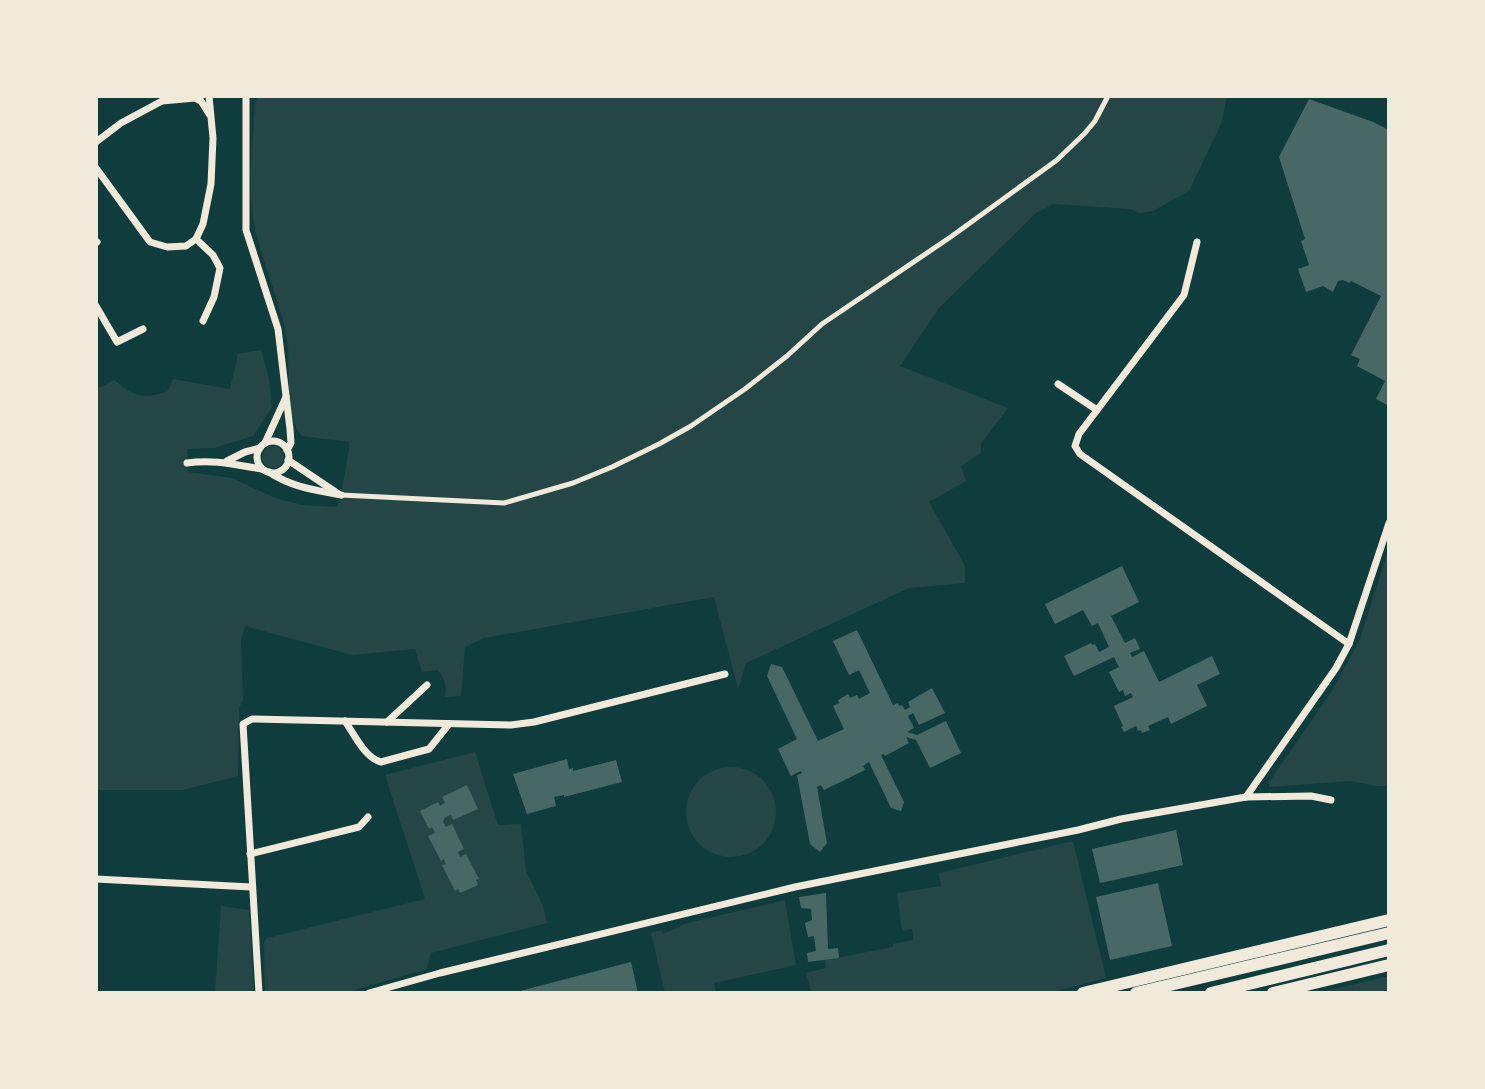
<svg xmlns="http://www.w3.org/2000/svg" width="1485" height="1089" font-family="Roboto,sans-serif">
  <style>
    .green { fill: #244646 }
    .building { fill: #486865 }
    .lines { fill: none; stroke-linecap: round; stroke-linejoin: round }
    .pedestrian { stroke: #f1e9da; stroke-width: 5 }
    .minor { stroke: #f1e9da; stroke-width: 7 }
    .trunk { stroke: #f1e9da; stroke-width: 12 }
  </style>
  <rect width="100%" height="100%" fill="#0f3d3e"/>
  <g class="green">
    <path d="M258 96H1227L1221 124 1189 191 1153 211 1139 213 1131 209 1054 204 1036 213 939 308 900 366 1008 408 981 443V453L961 466 966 481 929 502 965 566V583L909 588 746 663 738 689 714 597 484 638 465 647 461 696 445 697C447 685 445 679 438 670L422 672 415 649 352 655 245 626 241 641 243 700 239 708 238 776 183 790H99L96 787V386L101 387 114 380C134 397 143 400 168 391L173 379 230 389 238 354 261 350 269 379 272 407 253 436 214 448 187 449 188 472 232 478 275 498 303 505 337 507 340 502 350 442 302 436C285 420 290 370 288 348 284 308 261 263 254 223 247 185 253 142 255 104Z"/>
    <circle cx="273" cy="457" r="11"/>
    <path d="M1389 548V786H1376L1351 781 1269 787V782L1332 691 1360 639Z"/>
    <path d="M475 752 498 825 521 824 526 871 543 906 547 923 431 953 427 969 344 993H265L264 942 267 938 425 899 385 775Z"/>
    <circle cx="731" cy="812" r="45"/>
    <path d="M1073 841 1106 978 1049 993H812L806 973 826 968 825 960 893 947V944L913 940 912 929 902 931 897 893 941 886 939 873Z"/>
    <path d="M785 900 796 965 714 983 716 993H665L651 933 661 930 663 934 687 923Z"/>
    <path d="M221 906 249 910 254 993H215Z"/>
    <path d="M1389 976V993H1317Z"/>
  </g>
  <g class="building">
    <path d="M1309 99 1373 122 1389 130V406L1376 399 1385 381 1357 366 1360 359 1351 355 1381 296 1351 281 1349 283 1343 280 1338 281 1333 292 1323 286 1306 292 1298 269 1309 265 1301 241 1305 239 1279 157Z"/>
    <path d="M1122 566 1139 602 1111 616 1125 643 1135 638 1140 649 1130 653 1132 657 1144 651 1159 682 1212 656 1220 674 1197 685 1207 706 1171 724 1168 717 1148 726 1150 730 1142 733 1141 730 1138 731 1136 726 1124 732 1121 727 1123 726 1114 706 1133 697 1131 693 1125 696 1123 690 1119 692 1109 672 1119 667 1114 657 1074 676 1064 656 1091 643 1092 645 1095 644 1099 652 1109 647 1098 623 1092 626 1083 610 1055 624 1045 604Z"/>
    <path d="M857 630 893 705 898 703 899 706 902 705 905 710 910 707 908 702 932 688 945 713 919 725 913 713 908 716 914 728 907 732 917 735 946 721 961 753 930 768 916 740 906 737 909 743 885 756 884 754 881 755 904 802 901 811 891 808 869 762 863 766 865 770 824 790 821 785 817 787 827 843 820 852 810 844 797 775 802 773 801 771 791 776 778 749 797 739 767 676 771 664 782 667 818 741 844 729 833 706 839 703 838 700 848 694 850 698 857 695 859 699 870 693 859 670 849 675 833 641Z"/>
    <path d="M567 759 569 769 573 768V771L616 760 622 782 564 797V795L554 797 556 806 527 814 513 774Z"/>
    <path d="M467 785 478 809 453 820 451 815 445 817 443 822 446 827 452 824 464 849 458 852 460 857 466 854 479 879 476 880 478 885 460 893 458 889 455 891 442 865 446 864 444 859 441 861 428 836 435 833 432 827 429 829 420 811 438 802 440 806 445 803 442 797Z"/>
    <path d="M1176 830 1183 865 1100 883 1092 849Z"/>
    <path d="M1158 883 1172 946 1110 960 1096 897Z"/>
    <path d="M826 893 828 949 838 948 839 958 808 962 807 953 816 951 814 936 808 937 805 923 812 920 811 909 801 908 799 897Z"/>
    <path d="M631 962 638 993H516V992Z"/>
  </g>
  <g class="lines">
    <path class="pedestrian" d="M341 495 504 503 573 483 612 467 659 444 691 426 745 389 787 356 822 324 952 236 1057 160 1085 133 1095 121 1108 96"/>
    <g class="minor">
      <path d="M246 96V230L278 329 290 429 291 443 287 450"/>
      <path d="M96 142 121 123 162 101 195 98 201 101 209 114"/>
      <path d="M96 168 150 242 167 247 186 246 196 239 203 224 211 184 213 138 209 96"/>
      <path d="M196 239 213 255 220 268 214 297 203 321"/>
      <path d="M1197 242 1184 295 1079 434 1075 446 1080 454 1349 644"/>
      <path d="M96 243 97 242"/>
      <path d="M96 306 117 342 143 329"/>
      <path d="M1058 384 1097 410"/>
      <circle cx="273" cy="457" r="16"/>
      <path d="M265 443 286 397"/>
      <path d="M288 460 337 493"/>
      <path d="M227 461 245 452 260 448"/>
      <path d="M187 463C214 459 236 465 262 469"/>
      <path d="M269 472C291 487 315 490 341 495"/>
      <path d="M345 721C354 734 365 758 381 762L429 749 449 724"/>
      <path d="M387 722 427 685"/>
      <path d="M1246 797 1336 668 1349 644 1389 523"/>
      <path d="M250 854 359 827 368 817"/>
      <path d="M96 879 251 887"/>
      <path d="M259 993 243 724 252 719 511 725 534 722 725 674"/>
      <path d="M369 993 440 973 795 887 1078 830 1121 819 1246 797 1311 796 1331 800"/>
    </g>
    <g class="trunk">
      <path d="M1083 993 1389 920"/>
      <path d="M1136 993 1389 933"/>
      <path d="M1211 993 1389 950"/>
      <path d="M1273 993 1389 965"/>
    </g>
  </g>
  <rect width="1485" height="1089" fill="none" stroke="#f1e9da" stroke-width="196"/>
</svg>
